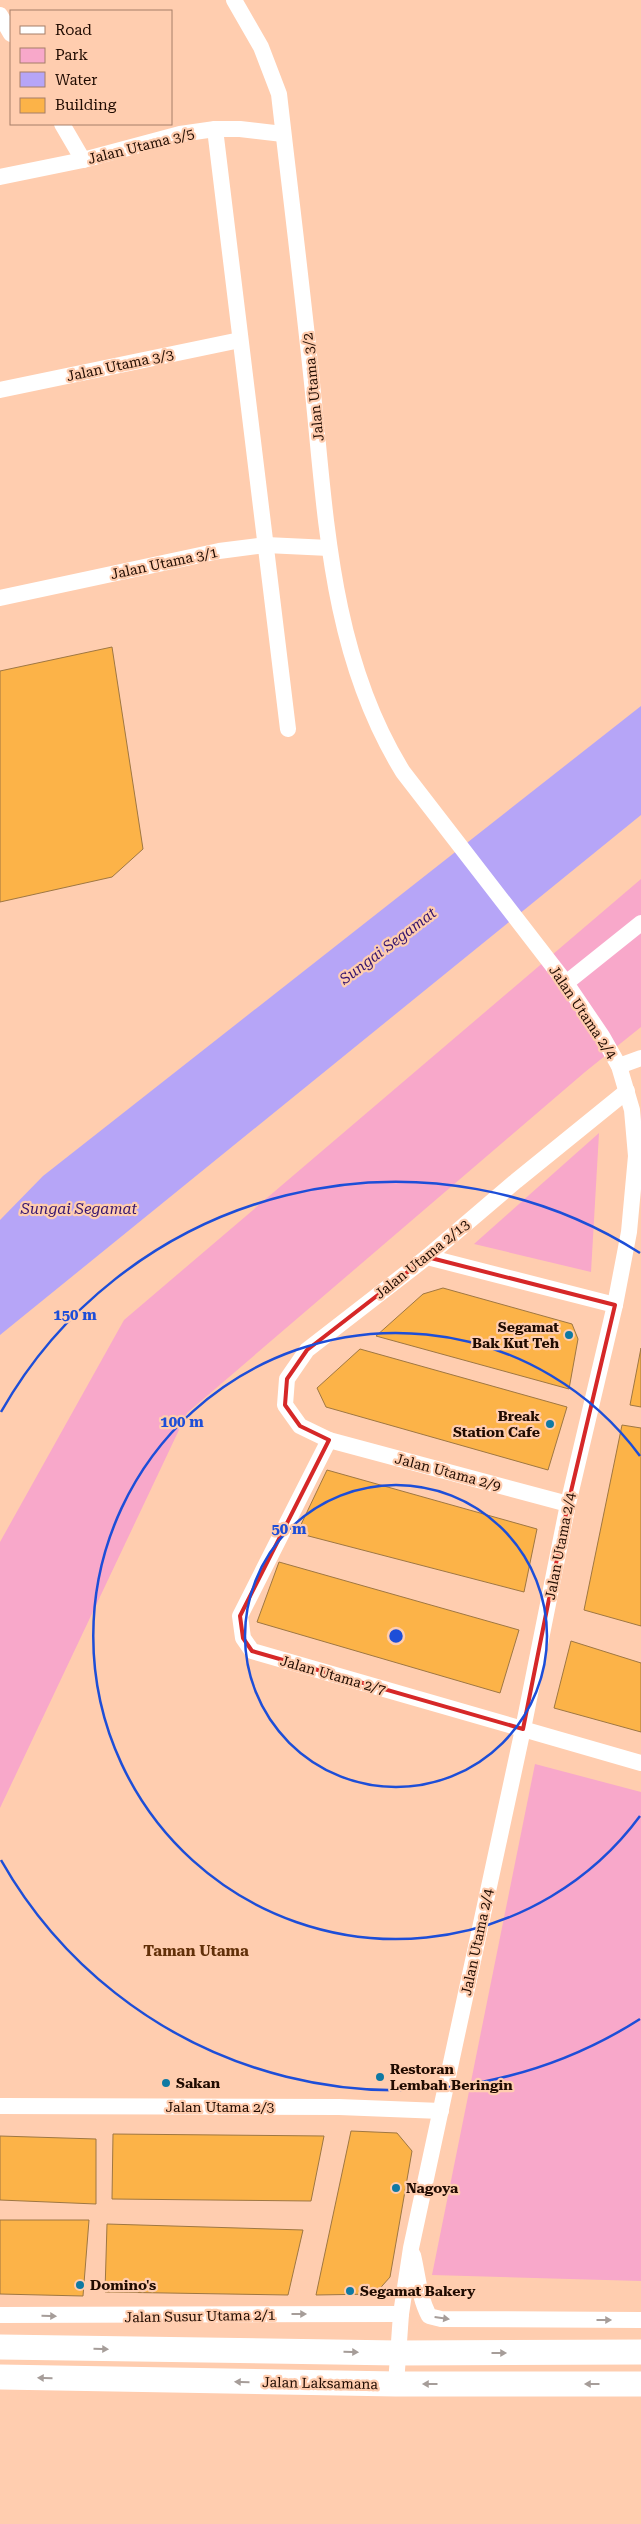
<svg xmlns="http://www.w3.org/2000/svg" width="641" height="2524" font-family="'Roboto Serif',serif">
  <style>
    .green { fill: #f8a8ca }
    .water { fill: #b6a5f7 }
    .building { fill: #fcb348; stroke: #9f7742 }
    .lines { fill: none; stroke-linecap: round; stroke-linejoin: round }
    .street { stroke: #fff; stroke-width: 16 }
    .primary { stroke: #fff; stroke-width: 25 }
    .oneway { fill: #a69d99 }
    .marked { fill: none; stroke: #d62828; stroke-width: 4; stroke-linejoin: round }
    .ring { fill: none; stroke: #1d4ed8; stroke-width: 2.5 }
    .poi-dot { fill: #0f79a3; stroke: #ffcdaf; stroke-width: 2 }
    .labels { text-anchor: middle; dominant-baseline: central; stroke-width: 4.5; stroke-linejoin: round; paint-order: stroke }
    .street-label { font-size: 14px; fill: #200b01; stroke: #ffcdaf }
    .poi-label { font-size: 14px; font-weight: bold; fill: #200b01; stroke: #ffcdaf; text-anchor: start }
    .water-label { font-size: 15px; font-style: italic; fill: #36156e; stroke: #ffcdaf }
    .neighbourhood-label { font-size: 15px; font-weight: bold; fill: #623009; stroke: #ffcdaf }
    .centre { fill: #1d4ed8; stroke: #ffcdaf; stroke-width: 2.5 }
    .ring-label { font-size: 15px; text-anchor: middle; font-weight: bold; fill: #1d4ed8; stroke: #ffcdaf; stroke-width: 4.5; stroke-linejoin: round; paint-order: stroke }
  </style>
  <rect width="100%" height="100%" fill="#ffcdaf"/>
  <g class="green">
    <path d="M641 879V1027L585 1072 187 1413 0 1808V1542L124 1320Z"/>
    <path d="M599 1133 591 1272 474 1244Z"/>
    <path d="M535 1764 641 1792V2281L432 2275Z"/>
  </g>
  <path class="water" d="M641 706V815L0 1335V1220L43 1176Z"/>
  <g class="building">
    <path d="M112 647 143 849 112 877 0 902V671Z"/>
    <path d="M443 1288 572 1324 578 1339 569 1389 376 1336 423 1294Z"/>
    <path d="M641 1348V1407L630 1405Z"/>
    <path d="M360 1349 567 1407 548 1470 326 1407 317 1388Z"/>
    <path d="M622 1425 641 1428V1626L584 1610Z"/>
    <path d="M327 1470 537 1529 524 1592 297 1533Z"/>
    <path d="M279 1562 519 1630 500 1693 257 1622Z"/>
    <path d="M571 1641 641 1663V1732L554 1708Z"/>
    <path d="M351 2131 397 2133 412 2151 390 2277 375 2294 316 2295Z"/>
    <path d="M113 2134 324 2136 311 2201 112 2199Z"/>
    <path d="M0 2136 96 2139V2204L0 2200Z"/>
    <path d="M0 2220H89L83 2296 0 2294Z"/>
    <path d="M107 2224 303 2230 288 2295 105 2292Z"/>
  </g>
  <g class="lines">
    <g class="street">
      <path d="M234 0 261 47 279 94C290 190 302 286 312 383 326 517 330 654 403 772L566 983 602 1036 619 1066 632 1110 636 1156 629 1232 615 1305 568 1504 523 1729 411 2248 401 2314 396 2384"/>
      <path d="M0 15 11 34"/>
      <path d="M62 124 83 160"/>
      <path d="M215 129 288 729"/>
      <path d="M0 177 83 160 180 134 215 129H240L283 134"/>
      <path d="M0 390 240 340"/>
      <path d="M0 598 219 551 266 545 329 548"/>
      <path d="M566 983 641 923"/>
      <path d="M619 1066 641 1058"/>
      <path d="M427 1257 615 1305"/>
      <path d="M329 1440 240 1616 243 1638 252 1651 641 1763"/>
      <path d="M568 1504 329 1440 300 1426 285 1405 287 1379 307 1350 427 1257 516 1181 627 1091"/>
      <path d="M0 2106 339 2107 441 2111"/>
      <path d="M413 2255C418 2276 419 2297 429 2316L441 2319 641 2320"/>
      <path d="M0 2315 401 2314"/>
    </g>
    <g class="primary">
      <path d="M0 2347 398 2353 641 2352"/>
      <path d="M0 2377 396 2384H641"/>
    </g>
  </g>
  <defs><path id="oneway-solid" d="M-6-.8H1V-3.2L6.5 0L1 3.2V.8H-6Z" transform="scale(1.25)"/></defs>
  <g class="oneway">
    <use href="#oneway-solid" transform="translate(299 2314)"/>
    <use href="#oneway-solid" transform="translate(49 2316) rotate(1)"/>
    <use href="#oneway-solid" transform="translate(442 2318) rotate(8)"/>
    <use href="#oneway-solid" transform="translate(604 2320)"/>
    <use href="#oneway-solid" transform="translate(101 2349) rotate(1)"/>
    <use href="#oneway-solid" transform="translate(351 2352) rotate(1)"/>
    <use href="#oneway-solid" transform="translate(499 2353)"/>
    <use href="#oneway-solid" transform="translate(45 2378) rotate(-179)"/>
    <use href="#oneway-solid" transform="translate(242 2382) rotate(-179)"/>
    <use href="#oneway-solid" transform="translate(430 2384) rotate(180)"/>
    <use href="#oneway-solid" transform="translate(592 2384) rotate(180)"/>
  </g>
  <path class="marked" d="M427 1257 615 1305 568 1504 523 1729 252 1651 243 1638 240 1616 329 1440 300 1426 285 1405 287 1379 307 1350Z"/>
  <g class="ring">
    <circle cx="396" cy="1636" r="151"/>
    <path d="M640 1816A303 303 0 1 1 640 1456"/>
    <path d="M640 2019A454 454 0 0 1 1 1860M1 1412A454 454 0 0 1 640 1253"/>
  </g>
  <g class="poi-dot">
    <circle cx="569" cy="1335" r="5"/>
    <circle cx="550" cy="1424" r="5"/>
    <circle cx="380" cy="2077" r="5"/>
    <circle cx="166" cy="2083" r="5"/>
    <circle cx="396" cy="2188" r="5"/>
    <circle cx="80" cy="2285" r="5"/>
    <circle cx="350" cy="2291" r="5"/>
  </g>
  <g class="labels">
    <g class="street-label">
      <text transform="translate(141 146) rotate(-14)">Jalan Utama 3/5</text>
      <text transform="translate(120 365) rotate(-12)">Jalan Utama 3/3</text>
      <text transform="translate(313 387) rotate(-96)">Jalan Utama 3/2</text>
      <text transform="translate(164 563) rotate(-12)">Jalan Utama 3/1</text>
      <text transform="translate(583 1012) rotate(56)">Jalan Utama 2/4</text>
      <text transform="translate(422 1259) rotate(-39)">Jalan Utama 2/13</text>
      <text transform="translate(448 1472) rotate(15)">Jalan Utama 2/9</text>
      <text transform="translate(560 1546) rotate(-79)">Jalan Utama 2/4</text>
      <text transform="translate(333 1675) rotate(16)">Jalan Utama 2/7</text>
      <text transform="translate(477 1942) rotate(-78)">Jalan Utama 2/4</text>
      <text x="220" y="2107">Jalan Utama 2/3</text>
      <text transform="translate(200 2316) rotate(-1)">Jalan Susur Utama 2/1</text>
      <text transform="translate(320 2383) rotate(1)">Jalan Laksamana</text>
    </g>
    <g class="poi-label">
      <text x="559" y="1327" text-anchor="end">Segamat<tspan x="559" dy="16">Bak Kut Teh</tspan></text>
      <text x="540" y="1416" text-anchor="end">Break<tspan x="540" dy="16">Station Cafe</tspan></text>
      <text x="390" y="2069">Restoran<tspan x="390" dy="16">Lembah Beringin</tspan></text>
      <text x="176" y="2083">Sakan</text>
      <text x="406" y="2188">Nagoya</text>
      <text x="90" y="2285">Domino's</text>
      <text x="360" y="2291">Segamat Bakery</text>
    </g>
    <g class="water-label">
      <text transform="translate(388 946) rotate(-37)">Sungai Segamat</text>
      <text x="79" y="1209">Sungai Segamat</text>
    </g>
    <g class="neighbourhood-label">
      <text x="196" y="1951">Taman Utama</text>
    </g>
  </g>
  <circle cx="396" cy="1636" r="8" class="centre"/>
  <g class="ring-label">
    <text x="75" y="1320">150 m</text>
    <text x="182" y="1427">100 m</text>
    <text x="289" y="1534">50 m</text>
  </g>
  <rect x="10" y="10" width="162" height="115" fill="#ffcdaf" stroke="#a67f69"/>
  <rect x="20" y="26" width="25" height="8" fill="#ffffff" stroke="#a67f69"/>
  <text x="55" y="35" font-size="15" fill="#200b01">Road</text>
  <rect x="20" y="48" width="25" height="15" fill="#f8a8ca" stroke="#a67f69"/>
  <text x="55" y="60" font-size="15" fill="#200b01">Park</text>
  <rect x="20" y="72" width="25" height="15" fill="#b6a5f7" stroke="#a67f69"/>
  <text x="55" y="85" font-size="15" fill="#200b01">Water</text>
  <rect x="20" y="98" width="25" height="15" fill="#fcb348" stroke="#a67f69"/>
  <text x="55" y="110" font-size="15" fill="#200b01">Building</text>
</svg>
